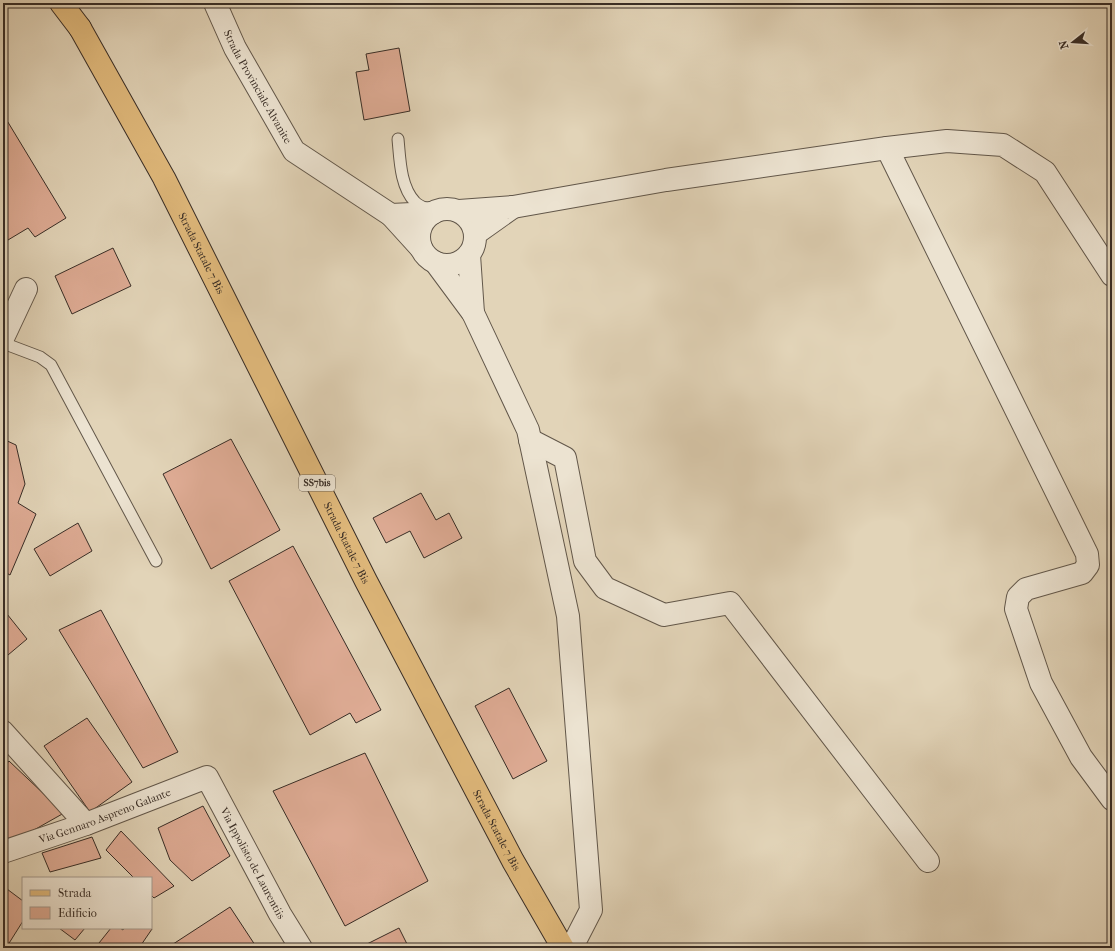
<svg xmlns="http://www.w3.org/2000/svg" width="1115" height="951" font-family="'IM FELL French Canon',serif">
  <style>
    .building { fill: #deab94; stroke: #382d26 }
    .lines { fill: none; stroke-linecap: round; stroke-linejoin: round }
    .lane-casing { stroke: #62574a; stroke-width: 13 }
    .street-casing { stroke: #62574a; stroke-width: 24 }
    .primary-casing { stroke: #382d26; stroke-width: 24 }
    .highway-casing { stroke: #382d26; stroke-width: 24 }
    .lane { stroke: #ece3d1; stroke-width: 11 }
    .street { stroke: #ece3d1; stroke-width: 22 }
    .primary { stroke: #e1ba7c; stroke-width: 22 }
    .highway { stroke: #e1ba7c; stroke-width: 22 }
    .labels { text-anchor: middle; dominant-baseline: central; stroke-width: 3.5; stroke-linejoin: round; paint-order: stroke }
    .shield { fill: #ece3d1; stroke: #6e6459; stroke-width: 1 }
    .shield-label { font-size: 10px; font-weight: bold; fill: #382d26 }
    .street-label { font-size: 11px; fill: #382d26; stroke: #ece3d1 }
  </style>
  <rect width="100%" height="100%" fill="#e2d4b8"/>
  <filter id="stains"><feTurbulence type="fractalNoise" baseFrequency=".005" numOctaves="4"/><feColorMatrix values="0 0 0 0 .2 0 0 0 0 .09 0 0 0 0 .02 0 0 0 .5 -.17"/></filter>
  <radialGradient id="worn" r=".72"><stop offset=".6" stop-color="#630" stop-opacity="0"/><stop offset="1" stop-color="#630" stop-opacity=".3"/></radialGradient>
  <g class="building">
    <path d="M399 48 410 111 364 120 356 72 369 70 366 54Z"/>
    <path d="M3 114 66 218 35 237 28 228 8 240 3 232Z"/>
    <path d="M113 248 131 286 72 314 55 276Z"/>
    <path d="M3 439 16 445 25 484 18 503 36 514 10 575 3 571Z"/>
    <path d="M231 439 280 530 211 569 163 474Z"/>
    <path d="M421 493 436 520 449 513 462 538 424 558 410 531 386 543 373 518Z"/>
    <path d="M78 523 92 551 50 576 34 549Z"/>
    <path d="M293 546 381 710 356 723 350 713 310 735 229 581Z"/>
    <path d="M3 609 27 639 8 655 3 649Z"/>
    <path d="M101 610 178 752 143 768 59 630Z"/>
    <path d="M509 688 547 761 513 779 475 706Z"/>
    <path d="M87 718 132 782 90 812 44 746Z"/>
    <path d="M365 753 428 881 345 926 273 791Z"/>
    <path d="M9 761 64 813 11 843 3 835V768Z"/>
    <path d="M203 806 230 856 192 881 170 860 158 828Z"/>
    <path d="M121 831 174 886 154 898 151 895V878H134L106 850Z"/>
    <path d="M92 837 101 858 50 872 42 853Z"/>
    <path d="M3 886 23 901V921L6 948 3 946Z"/>
    <path d="M230 907 257 948H167Z"/>
    <path d="M59 928H85L75 940Z"/>
    <path d="M111 928H120L123 930 124 928H150L152 929 139 948H95Z"/>
    <path d="M399 928 409 948H359Z"/>
  </g>
  <g class="lines">
    <defs>
      <g id="lane">
        <path d="M398 139C400 159 400 186 415 202 419 206 425 208 429 210"/>
        <path d="M3 343 40 357 51 365 156 561"/>
      </g>
      <g id="street">
        <path id="s1" d="M215 3 235 48 294 151 391 215"/>
        <path d="M887 148 1087 554 1088 565 1082 573 1026 589 1018 597 1016 609 1041 683 1081 757 1112 799"/>
        <path d="M513 207 666 180 887 148 947 141 1003 145 1045 172 1112 275"/>
        <circle cx="447" cy="237" r="28"/>
        <path d="M459 211 513 207 475 234"/>
        <path d="M421 248 391 215 433 213"/>
        <path d="M469 255 473 313"/>
        <path d="M436 263 473 313 528 430 568 616 591 910 574 943"/>
        <path d="M3 338 26 289"/>
        <path d="M530 440 565 458 585 561 605 588 664 615 730 603 928 861"/>
        <path d="M3 732 86 824"/>
        <path id="s2" d="M3 852 86 824 207 777 280 914 301 948"/>
      </g>
      <g id="primary">
        <path id="s3" d="M80 28 164 178 366 581 513 861 563 948"/>
      </g>
      <path id="highway" d="M61 3 80 28"/>
    </defs>
    <use href="#lane" class="lane-casing"/>
    <use href="#street" class="street-casing"/>
    <use href="#primary" class="primary-casing"/>
    <use href="#highway" class="highway-casing"/>
    <use href="#lane" class="lane"/>
    <use href="#street" class="street"/>
    <use href="#primary" class="primary"/>
    <use href="#highway" class="highway"/>
  </g>
  <g class="labels">
    <rect class="shield" x="299" y="475" width="36" height="16" rx="3"/>
    <g class="shield-label">
      <text x="317" y="483">SS7bis</text>
    </g>
    <g class="street-label">
      <text stroke="none"><textPath href="#s1" startOffset="94">Strada Provinciale Alvanite</textPath></text>
      <text stroke="none"><textPath href="#s3" startOffset="256">Strada Statale 7 Bis</textPath></text>
      <text stroke="none"><textPath href="#s3" startOffset="580">Strada Statale 7 Bis</textPath></text>
      <text stroke="none"><textPath href="#s2" startOffset="108">Via Gennaro Aspreno Galante</textPath></text>
      <text stroke="none"><textPath href="#s3" startOffset="904">Strada Statale 7 Bis</textPath></text>
      <text stroke="none"><textPath href="#s2" startOffset="315">Via Ippolisto de Laurentiis</textPath></text>
    </g>
  </g>
  <rect width="1115" height="951" fill="none" stroke="#e2d4b8" stroke-width="16"/>
  <rect x="4" y="4" width="1107" height="943" fill="none" stroke="#382d26" stroke-width="2"/>
  <rect x="8" y="8" width="1099" height="935" fill="none" stroke="#382d26"/>
  <rect x="22" y="877" width="130" height="52" fill="#ece3d1" stroke="#a49a8d"/>
  <rect x="30" y="890" width="20" height="6" fill="#e1ba7c" stroke="#a49a8d"/>
  <text x="58" y="897" font-size="12" fill="#382d26">Strada</text>
  <rect x="30" y="907" width="20" height="12" fill="#deab94" stroke="#a49a8d"/>
  <text x="58" y="917" font-size="12" fill="#382d26">Edificio</text>
  <g transform="translate(1073 42) rotate(253)" stroke="#ece3d1" stroke-width="3" paint-order="stroke">
  <path d="M0-3L7 15L0 10L-7 15Z" fill="#382d26"/>
  <text y="-6" font-size="11" font-weight="bold" text-anchor="middle" fill="#382d26">N</text>
  </g>
  <rect width="100%" height="100%" filter="url(#stains)"/>
  <rect width="100%" height="100%" fill="url(#worn)"/>
</svg>
